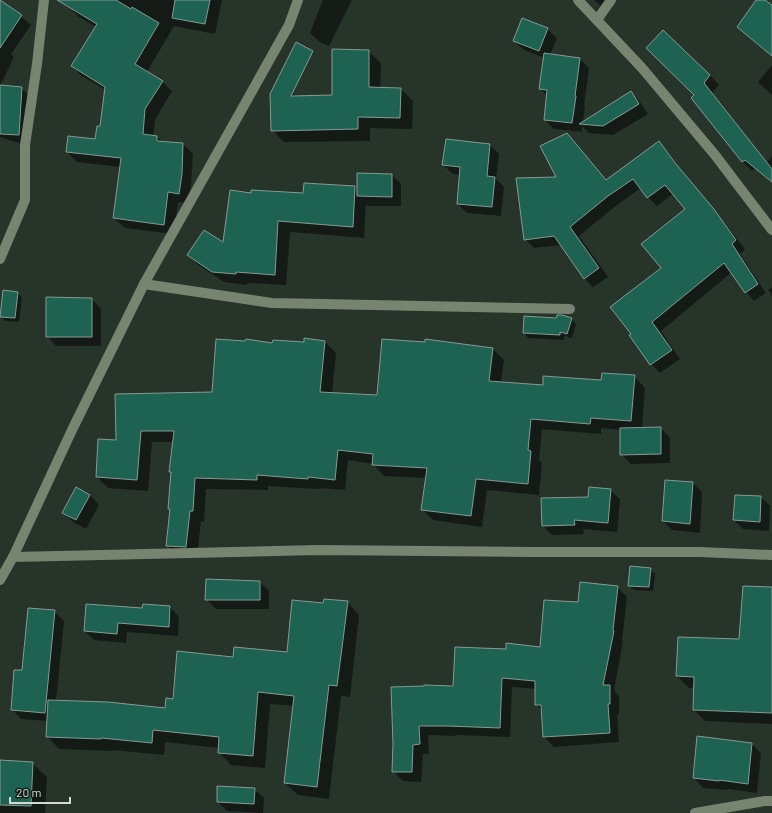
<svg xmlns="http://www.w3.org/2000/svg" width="772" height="813" font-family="Barlow,sans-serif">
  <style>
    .shadow { fill: #0007 }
    .building { fill: #1e6252; stroke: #869a93 }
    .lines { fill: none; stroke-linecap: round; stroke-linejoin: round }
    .minor { stroke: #778470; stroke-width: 10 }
  </style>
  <rect width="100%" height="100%" fill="#26342a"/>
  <g class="shadow">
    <path d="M73 0H222L215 34 174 26 147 72 162 81 172 91 155 120 153 136 157 137 163 143 183 144 193 154 191 185 188 203 178 202 174 234 125 228 114 218 121 167 77 162 67 152 96 140 101 127 106 90 82 76 72 66 96 27 79 17 69 7Z"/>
    <path d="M323 0H352L329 46 320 42 310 33Z"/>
    <path d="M594 0H606L601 6Z"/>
    <path d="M757 0H763L772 6V56L748 36 738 27Z"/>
    <path d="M0 2 21 16 31 25 11 54 14 57 0 86 21 88 31 97 28 146 0 137Z"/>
    <path d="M547 29 557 38 550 55 580 59 589 68 584 106 585 107 583 122 631 92 640 102 648 114 613 135 589 133 582 126V132L554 129 545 120 548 96 540 89 545 58 524 50 514 41Z"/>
    <path d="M368 51 381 63 380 89H401L413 101 412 129 370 128V141L284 142 272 130 293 93 297 97 333 96Z"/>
    <path d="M657 57 710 75 719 85 712 93 767 162 772 156V182L756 168 752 171 743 162 692 98 696 95Z"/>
    <path d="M772 65V95L758 82Z"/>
    <path d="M567 134 576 144 607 181 659 143 668 152 684 174 721 219 745 249 740 254 766 293 754 301 746 292 732 272 661 331 680 359 660 373 651 364 631 335 662 269 686 209 673 194 657 206 648 197 641 188 617 205 579 236 608 277 593 287 584 278 561 245 534 248 525 239 557 178Z"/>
    <path d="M490 145 499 154 496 179 504 187 501 216 467 213 458 204 460 175 453 174 443 165Z"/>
    <path d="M392 175 401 184V206H368L366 204 364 238 290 232 286 285 247 283V285L224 282 200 266 188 255 224 244 252 194H304L354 187 358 190Z"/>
    <path d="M772 287V295L768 290Z"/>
    <path d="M18 293 22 298 19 322 5 321 0 316Z"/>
    <path d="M92 299 101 309V346H56L47 336Z"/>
    <path d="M571 319 576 324 572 338 564 336V340L528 338 524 333Z"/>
    <path d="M325 342 336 353 332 393 378 396 493 349 504 360 501 383 543 386 602 382 634 376 645 388 642 429 661 428 670 438V463L631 464 621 454V430L601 428V434L542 429 539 460 542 463 539 495 487 490 482 527 433 520 422 509 426 478 384 476 373 464 348 460 345 490 319 488V489L268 486V490L206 489 204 522 201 521 197 557H179L168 546 171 511 169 509 172 473 170 472 173 442H152L148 491 108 488 97 477 117 441 213 393 273 344H305Z"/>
    <path d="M666 481 693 483 702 492 700 533 672 530 663 521Z"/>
    <path d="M610 490 620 499 617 532 583 529 584 534 552 535 543 526 589 498Z"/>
    <path d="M90 495 99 505 86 529 73 522 63 513Z"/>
    <path d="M761 497 770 506 769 531 743 529 734 520Z"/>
    <path d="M650 569 655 574 653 591 634 590 629 585Z"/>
    <path d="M260 582 269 591V609H216L206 599Z"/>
    <path d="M617 587 627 597 622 641H623L614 690 619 696V714H617L619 742 554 747 544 737 542 711 536 704V689L512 687 510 737 456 735V736L428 735 429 754H423L421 782 403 781 393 771 394 744 454 687 506 650 541 648 578 603Z"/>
    <path d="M772 588V724L705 721 694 710 695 688H689L677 676 740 640Z"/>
    <path d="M347 602 359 615 350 697 341 696 329 799 298 795 285 783 294 706 270 704 265 768 231 765 219 752V748L165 742 164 755 113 750V751L59 749 47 736 48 721 21 719 12 709 23 672 54 611 64 621 56 701 166 709 173 700 234 658 287 653 324 604Z"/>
    <path d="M170 607 179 617 178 636 127 632 126 643 94 640 85 631 143 609Z"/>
    <path d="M698 737 752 744 761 753 757 793 728 789V790L703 788 694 778Z"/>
    <path d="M0 761 32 763 47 777 45 813H0Z"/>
    <path d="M254 789 264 798 263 813 227 811 218 802Z"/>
  </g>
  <g class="building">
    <path d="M0 0 22 15 0 48Z"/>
    <path d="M57 0H116L131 9 132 7 159 23 135 64 163 81 145 109 143 134 157 136V141L183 143 182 174 179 194 168 192 164 225 113 218 121 158 66 152 68 136 95 139 97 126H100L105 87 71 66 97 24Z"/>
    <path d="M175 0H210L205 24 172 18Z"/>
    <path d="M756 0H765L772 5V56L737 27Z"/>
    <path d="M522 18 548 28 539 51 513 41Z"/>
    <path d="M663 30 710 75 704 83 772 169V182L745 160 742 162 691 98 694 95 646 48Z"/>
    <path d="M296 42 313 51 291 96 332 95V49L369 50V87L401 88 400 118 358 117V129L271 131 270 94Z"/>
    <path d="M544 53 580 58 575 96H576L572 123 544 120 547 90 539 89Z"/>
    <path d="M0 85 22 87 19 135 0 134Z"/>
    <path d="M631 91 639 104 603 126 579 124Z"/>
    <path d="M567 133 606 180 659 141 676 164 713 208 736 240 732 244 758 284 745 293 724 263 652 322 672 350 650 365 629 335 631 334 610 307 661 268 641 244 685 209 665 185 647 198 633 179 608 196 570 227 599 268 584 279 554 236 524 240 516 178 556 177 540 146Z"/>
    <path d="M446 139 490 144 487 176 495 177 492 207 457 204 460 167 442 165Z"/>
    <path d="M357 173 392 174V197L357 196Z"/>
    <path d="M304 183 355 186 353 227 278 221 275 275 236 272V274L212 272 187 255 204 230 223 242 230 190 251 193V190L303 193Z"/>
    <path d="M3 290 18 292 15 318 0 317Z"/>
    <path d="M46 297 92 298V337H46Z"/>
    <path d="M557 315H562L572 318 567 334 560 332V335L523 333 524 316 556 318Z"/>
    <path d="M304 338 325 341 320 392 377 395 382 339 425 342V339L493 348 489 381 543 385V376L601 380 602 373 635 375 631 421 591 418 590 424 531 419 528 450 531 451 528 484 476 479 471 516 421 510 427 468 372 465 373 454 338 450 335 480 308 477V479L257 475V480L195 478 193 511H190L186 547 166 546 170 509H168L171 472H169L174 431H141L137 480 96 477 98 439 116 440 115 394 212 392 216 339 245 341 246 339 272 343 273 340 304 342Z"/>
    <path d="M661 427V454L620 455V428Z"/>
    <path d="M665 480 693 482 690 524 662 521Z"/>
    <path d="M76 487 90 495 76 520 62 513Z"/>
    <path d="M589 487 611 489 608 523 574 520 575 525 542 526 541 498 588 497Z"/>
    <path d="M735 495 761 496 760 522 733 520Z"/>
    <path d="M630 566 651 568 649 587 628 586Z"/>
    <path d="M206 579 260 581V600H205Z"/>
    <path d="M580 582 618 586 613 630 614 631 603 685H610V704H608L610 733 543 737 541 705H535V681L502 678 500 728 447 726H419L420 744 413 745 412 772H392L393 744 391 687 424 686V685L453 686 455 647 506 649V643L540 647 544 600 578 602Z"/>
    <path d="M743 586 772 587V713L693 710 694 677 676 676 678 637 739 639Z"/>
    <path d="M324 599 348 601 337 686 329 685 317 787 284 783 294 696 258 692 253 756 218 753 219 737 153 730 152 743 101 738V739L46 737 48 700 108 702 165 708 166 698 173 699 177 651 233 657 234 647 287 652 292 600 323 603Z"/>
    <path d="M86 604 142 608 143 604 170 606 169 627 118 623 117 634 84 631Z"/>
    <path d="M28 608 55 610 45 713 11 710 14 670H22Z"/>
    <path d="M697 736 752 743 748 784 719 780V781L693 778Z"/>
    <path d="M0 760 33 762 31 806 0 805Z"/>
    <path d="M217 786 255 788 254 804 217 802Z"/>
  </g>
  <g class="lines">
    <g class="minor">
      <path d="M578 0 642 68 715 155 772 230"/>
      <path d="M597 20 611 0"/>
      <path d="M0 259 25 200V145L37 64 44 0"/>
      <path d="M144 284 272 303 570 309"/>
      <path d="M13 557 318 550 529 552H700L772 555"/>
      <path d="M0 580 13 557 72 430 144 284 289 25 298 0"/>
      <path d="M695 813 765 801H772"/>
    </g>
  </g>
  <path d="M10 797v6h60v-6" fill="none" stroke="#d2dad4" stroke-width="2"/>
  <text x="16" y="797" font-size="12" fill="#d2dad4" stroke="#141a15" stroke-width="3" paint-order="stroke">20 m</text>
</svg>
